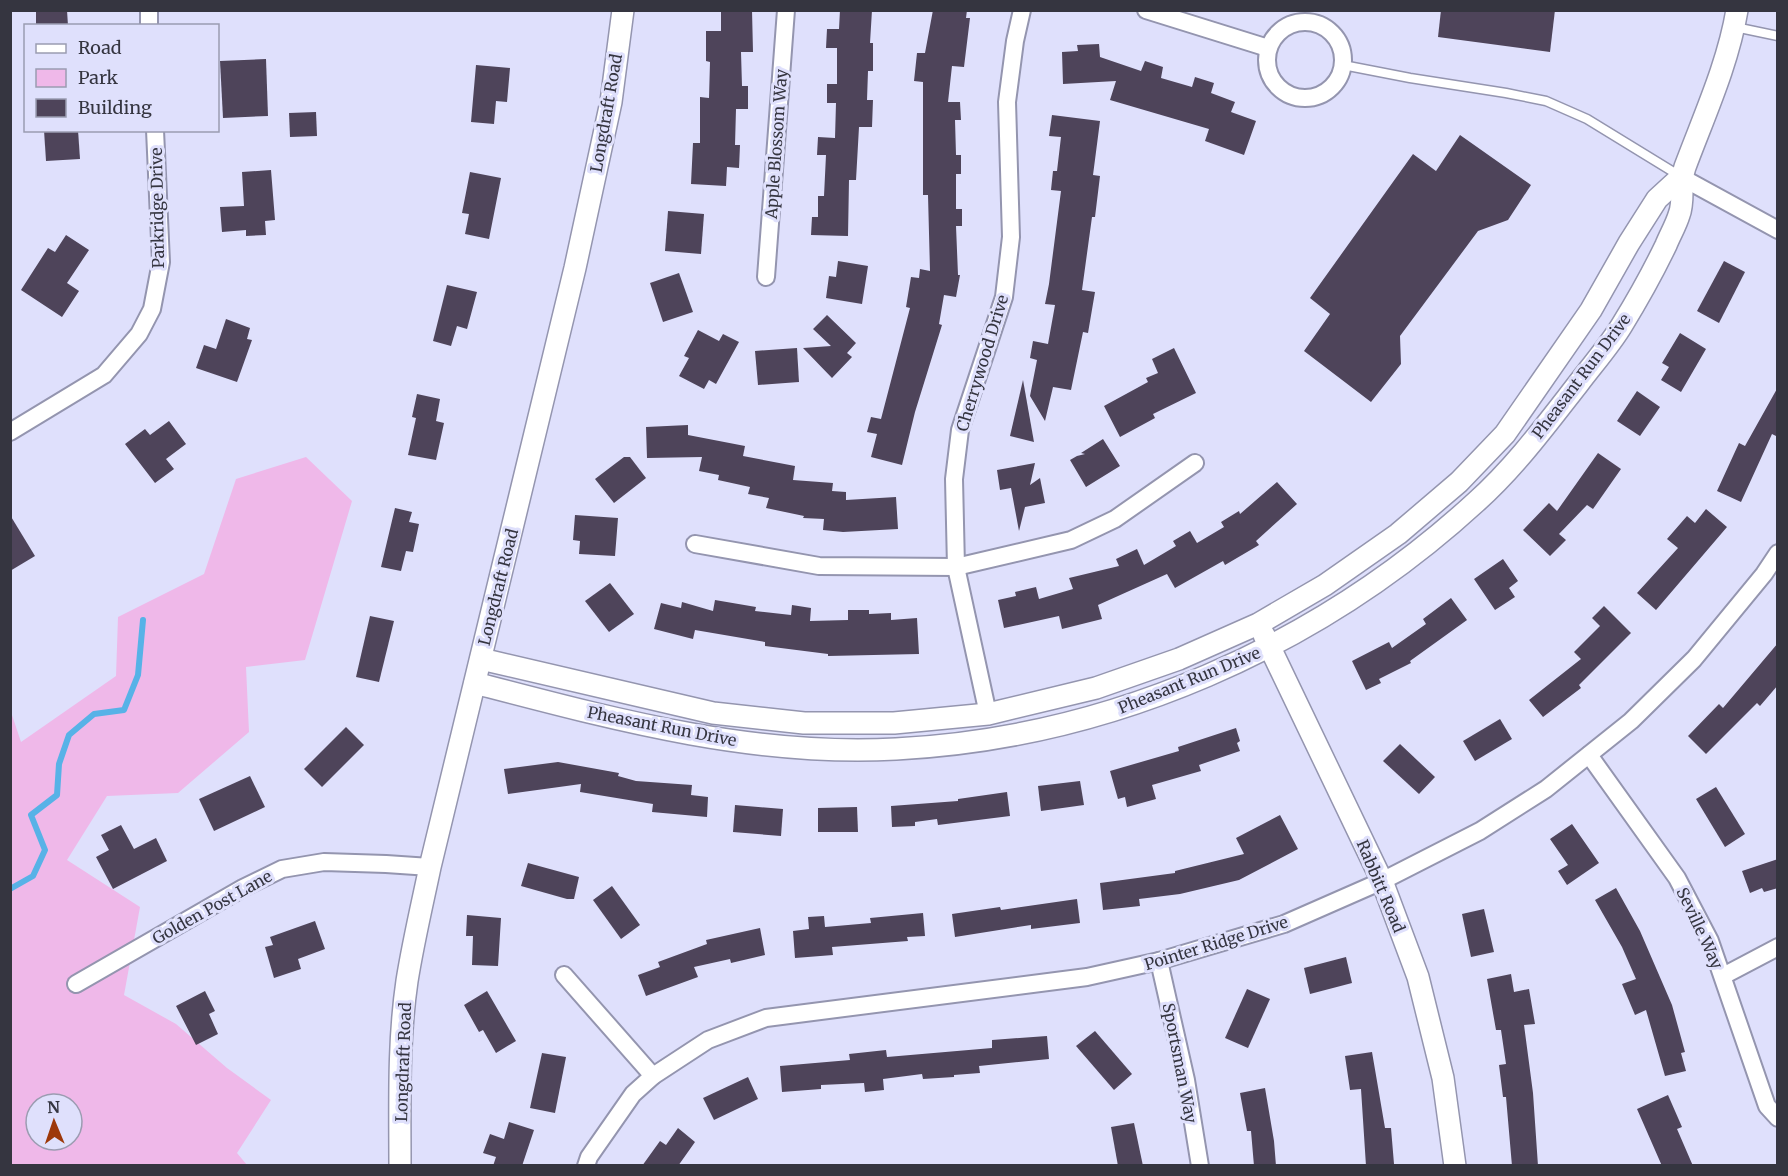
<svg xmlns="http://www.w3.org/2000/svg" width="1788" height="1176" font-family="Merriweather,serif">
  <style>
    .green { fill: #efb8e9; fill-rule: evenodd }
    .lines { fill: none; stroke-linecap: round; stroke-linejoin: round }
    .stream { stroke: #57b2e7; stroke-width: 6 }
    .building { fill: #4e445a }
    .service-casing { stroke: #9495af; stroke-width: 11 }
    .minor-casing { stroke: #9495af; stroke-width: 20 }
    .tertiary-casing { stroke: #9495af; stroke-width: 24 }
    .service { stroke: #fff; stroke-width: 8 }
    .minor { stroke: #fff; stroke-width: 16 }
    .tertiary { stroke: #fff; stroke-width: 21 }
    .labels { text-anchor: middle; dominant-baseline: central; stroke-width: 6; stroke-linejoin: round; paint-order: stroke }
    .street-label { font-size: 16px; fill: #353540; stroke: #dfe0fc }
  </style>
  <rect width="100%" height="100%" fill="#dfe0fc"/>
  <path class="green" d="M306 457 352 501 305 660 246 667 249 732 178 793 107 796 67 860 140 907 124 995 176 1024 227 1068 271 1100 237 1153 247 1165H11L10 709 21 742 116 676 118 617 204 574 236 479ZM36 1104H72V1140H36Z"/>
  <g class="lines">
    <path class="stream" d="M10 889 33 876 45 850 31 815 57 795 59 764 69 735 94 714 124 710 138 675 143 620"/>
  </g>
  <g class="building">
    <path d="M36 10H67L68 26H36Z"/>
    <path d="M721 10H752L753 52H741L742 86H748V109H736L735 145H740L739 168 727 167 726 186 691 184 693 143H700V97L709 98 710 62 706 61V31H721Z"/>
    <path d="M840 10H872L870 43H873V71H868L867 100H873L872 127H859L856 180H849L848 236 811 235 812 217H818V196H824L826 155H817L818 137 835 138 836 103H827V84H837V48H826L827 29H839Z"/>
    <path d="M933 10H967L966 18H970L964 67 952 66 948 102H960L961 120H955L956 155H961V174H956V209H962V226H956L958 275H960L956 297 944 295 939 324 942 325 915 412 902 465 871 457 877 434 867 432 871 417 881 419 910 308 906 307 911 277 919 278 920 269 930 271 928 195H923V82L914 81 917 53H925Z"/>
    <path d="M1441 10H1555L1550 52 1438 37Z"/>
    <path d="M1099 44 1100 57 1141 71 1145 61 1163 67 1161 78 1192 87 1195 77 1214 83 1211 93 1235 102 1231 112 1256 121 1244 155 1205 141 1209 129 1110 100 1116 81 1063 84 1062 52 1078 51 1077 45Z"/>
    <path d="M266 59 268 116 223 118 220 61Z"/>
    <path d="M476 65 510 68 507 102 496 101 494 124 471 122Z"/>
    <path d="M316 112 317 136 290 137 289 113Z"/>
    <path d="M1052 115 1100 121 1093 175 1100 176 1095 217H1092L1082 290 1095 292 1088 333 1083 332 1071 390 1053 387 1045 421 1030 396 1037 360 1030 358 1033 341 1048 344 1055 305 1045 304 1049 284 1061 191 1051 190 1053 171H1057L1061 137 1049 136Z"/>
    <path d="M44 130H78L80 159 46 161Z"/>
    <path d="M1460 135 1531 185 1508 220 1478 231 1400 336 1401 364 1371 402 1304 351 1330 314 1310 298 1413 154 1436 171Z"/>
    <path d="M271 170 275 220 265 221 266 235 246 236V230L222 232 220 207 244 206 242 172Z"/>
    <path d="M470 172 501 178 489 239 465 234 469 214 462 213Z"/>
    <path d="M668 211 704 214 701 254 665 251Z"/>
    <path d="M66 235 89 250 67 283 79 291 62 317 21 290 48 248 55 252Z"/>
    <path d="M838 261 868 266 862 304 826 298 829 276 836 277Z"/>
    <path d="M1724 261 1745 272 1719 323 1697 311Z"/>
    <path d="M679 273 693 312 663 322 650 283Z"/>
    <path d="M447 285 477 292 467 329 457 326 451 346 433 341Z"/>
    <path d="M827 315 856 343 847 353 852 357 832 378 803 348 831 346 813 329Z"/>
    <path d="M226 319 250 328 247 339 252 340 237 382 196 368 204 345 216 349Z"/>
    <path d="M698 330 719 341 723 334 739 342 716 384 709 380 704 389 679 376 689 358 684 356Z"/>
    <path d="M1680 333 1706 349 1681 392 1661 380 1669 367 1662 363Z"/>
    <path d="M797 348 799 382 758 385 755 351Z"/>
    <path d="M1174 348 1196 393 1153 414 1155 418 1120 437 1104 406 1148 382 1146 378 1158 373 1152 359Z"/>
    <path d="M1023 380 1034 442 1010 436Z"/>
    <path d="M1778 387V437L1772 434 1741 502 1717 491 1739 443 1745 446Z"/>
    <path d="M1637 391 1660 407 1640 436 1617 421Z"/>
    <path d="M417 394 440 399 436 421 444 423 436 460 408 455 416 418 412 417Z"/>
    <path d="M169 421 186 444 166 459 174 469 155 483 125 444 145 429 150 435Z"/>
    <path d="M688 425V435L745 446 743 456 795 466 793 480 833 483 832 491 846 492V500L896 497 898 529 843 532 823 530 824 519 803 518 804 516 766 508 769 498 748 494 750 487 718 480 719 475 699 471 702 457 647 458 646 427Z"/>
    <path d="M1103 439 1120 466 1086 487 1070 460 1077 456 1085 454 1081 453Z"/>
    <path d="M1598 453 1621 469 1593 509 1587 505 1559 534 1566 540 1550 556 1523 530 1549 503 1557 511Z"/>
    <path d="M624 457H630L646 478 614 503 595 479Z"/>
    <path d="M1035 463 1030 485 1040 478 1045 503 1025 507 1019 531 1011 488 1000 490 997 470Z"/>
    <path d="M1277 482 1297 504 1256 541 1259 545 1225 565 1223 561 1175 588 1167 574 1098 605 1102 619 1062 629 1059 616 1004 628 998 600 1016 596 1015 592 1036 587 1039 599 1073 589 1069 578 1119 566 1116 559 1137 549 1144 565 1176 546 1173 541 1190 531 1197 543 1224 527 1221 522 1239 511 1240 514Z"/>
    <path d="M395 508 412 512 409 522 419 524 413 552 406 551 401 571 381 567Z"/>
    <path d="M1706 509 1727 527 1656 610 1637 593 1678 548 1667 539 1687 516 1695 523Z"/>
    <path d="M10 515 35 556 10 571Z"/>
    <path d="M575 515 618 518 615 556 579 554 580 541 573 540Z"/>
    <path d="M1503 559 1518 581 1509 588 1515 597 1495 610 1474 579Z"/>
    <path d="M610 583 634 614 609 632 585 601Z"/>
    <path d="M1451 598 1467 620 1410 661 1411 663 1379 679 1381 683 1366 690 1352 661 1389 642 1392 648 1426 624 1423 619Z"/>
    <path d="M715 600 756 607 755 611 791 615 792 605 811 608 810 621 848 620V610H869V614L891 613V620L917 618 919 654 828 656V654L765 646V642L695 630 693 639 654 629 661 603 681 608 682 602 713 611Z"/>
    <path d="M1604 606 1631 633 1579 685 1581 688 1543 717 1529 700 1581 659 1574 652 1600 626 1592 618Z"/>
    <path d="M370 616 394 621 379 682 356 677Z"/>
    <path d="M1778 643V685L1760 706 1757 703 1706 754 1688 736 1719 704 1723 708Z"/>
    <path d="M1500 719 1512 739 1475 761 1463 741Z"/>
    <path d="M346 727 364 745 322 787 304 769Z"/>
    <path d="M1236 728 1240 741 1237 743 1240 751 1199 765 1201 771 1152 785 1156 799 1127 807 1125 797 1118 799 1110 771 1179 751 1178 747Z"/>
    <path d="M1400 744 1435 777 1419 794 1383 761Z"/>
    <path d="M558 762 619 773 618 776 636 781 692 785 691 795 708 797 707 817 652 812 653 804 580 792 581 784 508 794 504 769Z"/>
    <path d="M250 776 265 807 214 831 199 799Z"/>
    <path d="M1080 781 1084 805 1041 811 1038 786Z"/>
    <path d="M1716 787 1745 834 1725 847 1696 799Z"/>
    <path d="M1007 792 1010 816 938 825 937 819 915 822V826L892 827 891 806 958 801V799Z"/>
    <path d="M735 805 783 809 781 836 733 832Z"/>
    <path d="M857 807 858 832H818V808Z"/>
    <path d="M1280 815 1298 849 1239 880 1180 894 1139 899 1140 906 1103 910 1100 883 1175 873V871L1244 854 1236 838Z"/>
    <path d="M1572 824 1599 863 1567 885 1558 871 1568 865 1550 839Z"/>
    <path d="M121 825 134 849 156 838 167 861 113 889 96 857 109 850 101 835Z"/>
    <path d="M1778 859V888L1764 892 1762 888 1750 893 1742 871Z"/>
    <path d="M528 863 579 877 574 899H567L521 886Z"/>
    <path d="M612 886 640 925 621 939 593 900Z"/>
    <path d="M1616 888 1640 931 1672 1005 1685 1052 1681 1053 1686 1071 1665 1076 1646 1010 1635 1015 1622 984 1636 979 1622 947 1595 900Z"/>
    <path d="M1077 899 1080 923 1031 929V925L955 937 952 914 1000 907 1001 910Z"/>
    <path d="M1484 909 1494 952 1471 957 1462 914Z"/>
    <path d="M923 913 925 936 907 937 908 941 832 947 833 955 795 958 793 931 809 929 808 917 824 916 825 927 871 923 870 918Z"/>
    <path d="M467 915 501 918 498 966 472 965 473 936H466Z"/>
    <path d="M315 921 325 949 298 959 301 969 274 978 265 947 273 945 270 937Z"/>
    <path d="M760 928 765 955 731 963 730 959 694 967 698 977 646 996 638 975 660 967 658 962 707 944 706 940Z"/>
    <path d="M1346 957 1352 983 1310 994 1304 968Z"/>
    <path d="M1511 974 1514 992 1529 989 1535 1024 1524 1025 1533 1093 1538 1166H1512L1506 1097H1503L1499 1065 1506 1064 1501 1030H1496L1487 979Z"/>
    <path d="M1247 989 1270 999 1248 1048 1225 1038Z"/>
    <path d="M205 991 215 1011 209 1014 218 1034 196 1045 176 1006Z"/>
    <path d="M487 991 516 1041 496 1053 483 1030 479 1032 464 1005Z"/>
    <path d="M1095 1031 1132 1074 1114 1090 1076 1046Z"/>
    <path d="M1047 1036 1049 1059 979 1066 980 1073 954 1075V1077L923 1079 922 1074 883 1079 884 1090 865 1092 864 1083 821 1085V1089L782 1092 780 1066 850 1060 849 1054 886 1050 887 1057 992 1048V1040Z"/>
    <path d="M1372 1052 1385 1128H1391L1394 1164 1366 1166 1361 1089 1350 1090 1345 1056Z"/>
    <path d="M542 1053 566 1057 555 1113 530 1108Z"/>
    <path d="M748 1077 758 1099 714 1120 703 1098Z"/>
    <path d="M1265 1088 1274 1141 1276 1166H1254L1251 1131H1247L1240 1093Z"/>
    <path d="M1668 1095 1682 1127 1677 1129 1693 1166H1662L1637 1109Z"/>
    <path d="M509 1122 534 1130 522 1166H493L496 1157 483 1153 490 1134 504 1139Z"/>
    <path d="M1134 1123 1143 1166H1118L1111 1127Z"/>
    <path d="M678 1128 695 1142 678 1166H642L660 1141 666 1145Z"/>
  </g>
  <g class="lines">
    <defs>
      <g id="service">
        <path d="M1735 27 1778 36"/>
        <path d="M1343 65 1410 78 1506 93 1546 101 1587 119 1680 176"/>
      </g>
      <g id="minor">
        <path d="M149 10V26"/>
        <path d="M1146 10 1268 48"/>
        <circle cx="1305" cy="60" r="38"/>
        <path d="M1681 177 1778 230"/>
        <path d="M766 277 786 10"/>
        <path d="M10 432 104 375 139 334 152 309 161 262 155 130"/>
        <path d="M695 544 819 566 956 567 1071 540 1115 519 1195 463"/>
        <path d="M988 714 956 567 954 479 960 430 1004 297 1011 237 1007 102 1015 41 1022 10"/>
        <path d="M1589 755 1677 878 1710 941 1767 1106 1778 1118"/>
        <path d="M1159 961 1186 1080 1200 1166"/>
        <path d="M564 975 653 1076"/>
        <path d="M1723 976 1778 947"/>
        <path d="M76 984 243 888 282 869 324 862 386 864 430 867"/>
        <path d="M586 1166 589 1157 633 1094 653 1076 708 1040 766 1018 1087 977 1159 961 1284 924 1382 881 1480 831 1546 789 1631 721 1694 659 1764 574 1778 553"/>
      </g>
      <g id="tertiary">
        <path d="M1264 635 1382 881 1418 977 1443 1078 1455 1166"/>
        <path d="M481 659 713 713 804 723H894L988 714 1096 688 1179 659 1258 624 1325 585 1398 534 1459 482 1505 434 1591 310 1629 243 1657 199 1681 177"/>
        <path d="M475 683C613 719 752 757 896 749 1110 738 1318 647 1476 502 1515 467 1546 425 1578 384 1593 364 1610 345 1622 325 1638 299 1653 272 1666 245 1670 235 1676 225 1679 215 1685 200 1679 183 1685 167 1704 116 1728 64 1737 10"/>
        <path d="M400 1166C400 1104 398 1042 407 981 413 943 422 905 430 867L575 268 611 102 623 10"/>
      </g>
    </defs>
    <use href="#service" class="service-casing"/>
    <use href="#minor" class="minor-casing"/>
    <use href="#tertiary" class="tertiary-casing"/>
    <use href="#service" class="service"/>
    <use href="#minor" class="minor"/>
    <use href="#tertiary" class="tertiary"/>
  </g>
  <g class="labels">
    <g class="street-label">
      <text transform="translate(606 113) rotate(-80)">Longdraft Road</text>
      <text transform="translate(776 144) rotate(-86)">Apple Blossom Way</text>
      <text transform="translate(157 208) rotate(-91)">Parkridge Drive</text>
      <text transform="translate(982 363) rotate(-73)">Cherrywood Drive</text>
      <text transform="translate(1581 376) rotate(-53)">Pheasant Run Drive</text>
      <text transform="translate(498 587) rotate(-76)">Longdraft Road</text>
      <text transform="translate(1189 680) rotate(-22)">Pheasant Run Drive</text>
      <text transform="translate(662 726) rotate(11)">Pheasant Run Drive</text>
      <text transform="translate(1381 886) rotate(67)">Rabbitt Road</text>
      <text transform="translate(212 907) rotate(-29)">Golden Post Lane</text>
      <text transform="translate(1700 928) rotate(65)">Seville Way</text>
      <text transform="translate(1216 943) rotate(-17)">Pointer Ridge Drive</text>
      <text transform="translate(403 1062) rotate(-88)">Longdraft Road</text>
      <text transform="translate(1180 1063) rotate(79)">Sportsman Way</text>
    </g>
  </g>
  <rect width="1788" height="1176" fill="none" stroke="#353540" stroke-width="24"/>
  <rect x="24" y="24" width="195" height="108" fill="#dfe0fc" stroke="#9b9cb1" stroke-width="1.5"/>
  <rect x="36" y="44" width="30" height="9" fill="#ffffff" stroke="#9b9cb1" stroke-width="1.5"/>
  <text x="78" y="54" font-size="18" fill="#353540">Road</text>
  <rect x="36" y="69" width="30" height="18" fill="#efb8e9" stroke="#9b9cb1" stroke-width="1.5"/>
  <text x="78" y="84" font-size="18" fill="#353540">Park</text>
  <rect x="36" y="99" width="30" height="18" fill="#4e445a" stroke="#9b9cb1" stroke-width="1.5"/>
  <text x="78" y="114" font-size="18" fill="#353540">Building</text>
  <g transform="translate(54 1122) rotate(358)"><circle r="28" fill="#dfe0fc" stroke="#9b9cb1" stroke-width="1.5"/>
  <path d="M0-4.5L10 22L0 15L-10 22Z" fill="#9d380a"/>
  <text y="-9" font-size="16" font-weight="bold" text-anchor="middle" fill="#353540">N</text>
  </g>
</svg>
